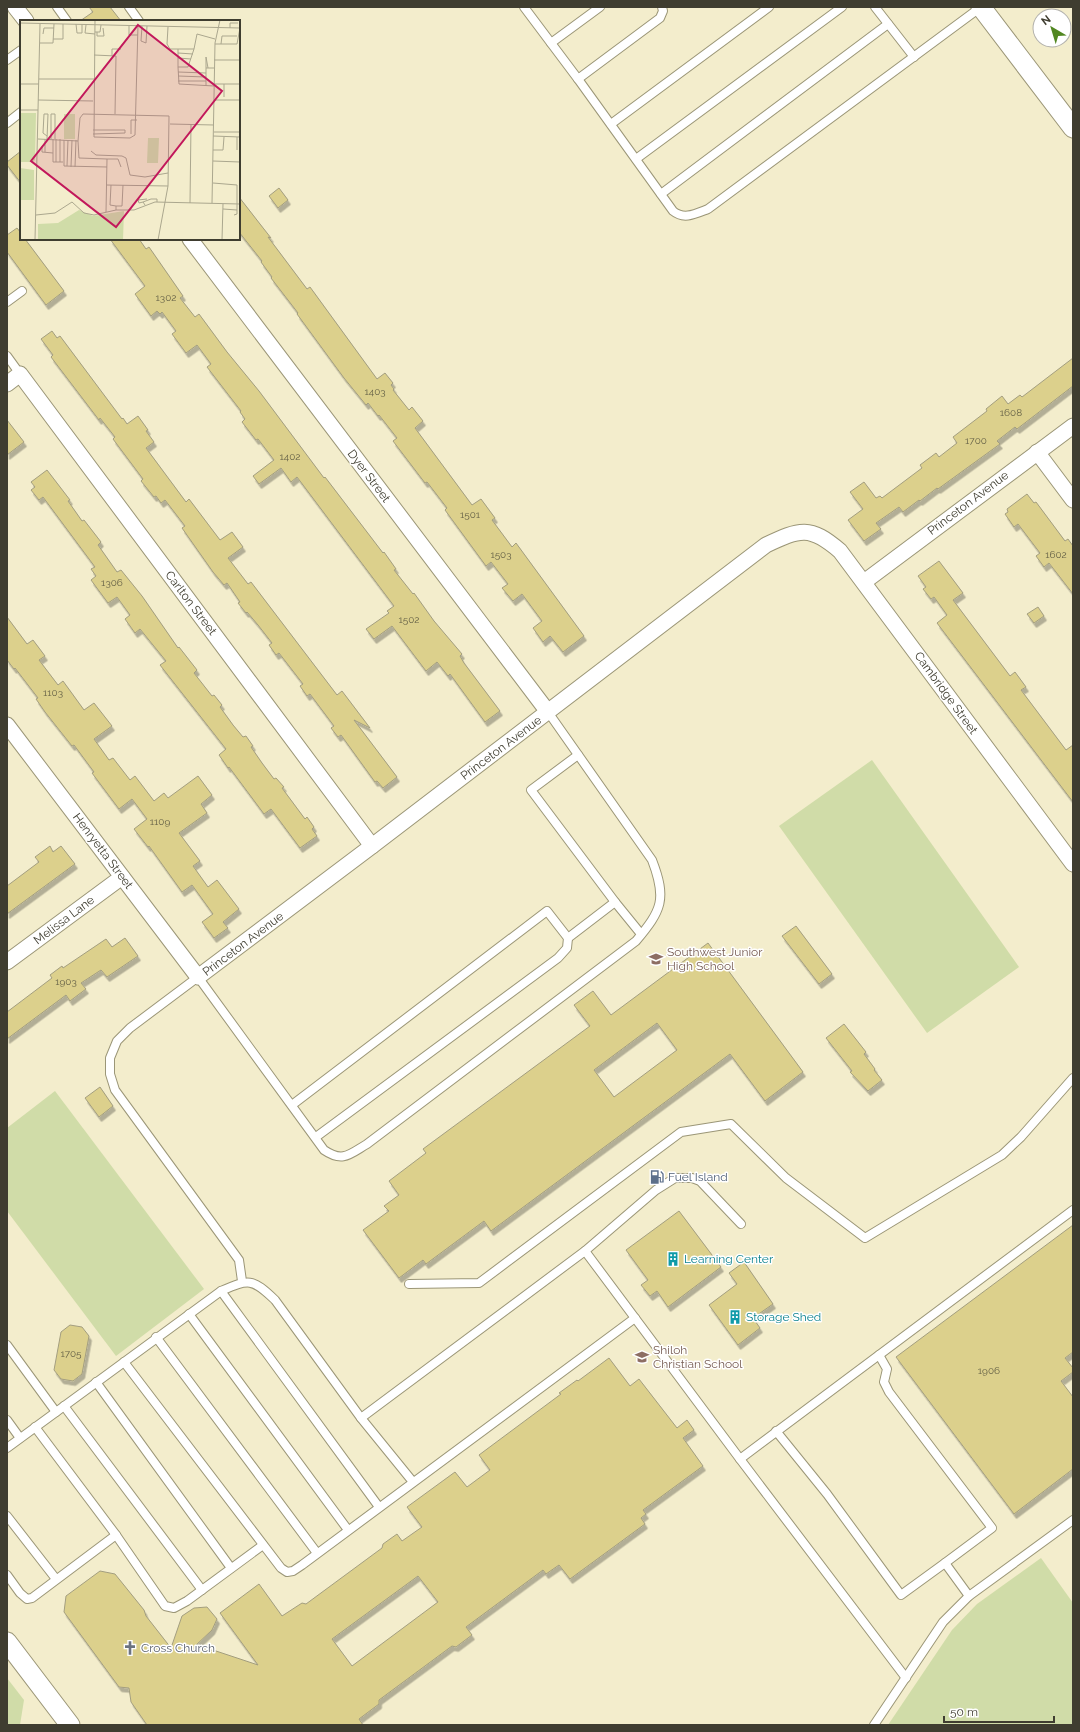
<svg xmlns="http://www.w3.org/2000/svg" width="1080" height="1732" font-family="Raleway,sans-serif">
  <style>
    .green { fill: #d0dca8 }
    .building { fill: #dcd08c; stroke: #a39e7f; fill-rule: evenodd; filter: url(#shadow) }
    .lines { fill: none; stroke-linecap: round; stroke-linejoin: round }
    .service-casing { stroke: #9b9677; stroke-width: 10 }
    .minor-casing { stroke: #9b9677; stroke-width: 17 }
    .tertiary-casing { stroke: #9b9677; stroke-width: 21 }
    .service { stroke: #fff; stroke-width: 8 }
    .minor { stroke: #fff; stroke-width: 15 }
    .tertiary { stroke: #fff; stroke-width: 19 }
    .labels { text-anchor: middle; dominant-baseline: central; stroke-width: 3; stroke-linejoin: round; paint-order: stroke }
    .number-label { font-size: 10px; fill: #666247 }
    .street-label { font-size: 12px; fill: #3f3d30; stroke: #fff }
    .education-label { font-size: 12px; fill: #785e54; stroke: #fff; text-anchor: start }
    .service-label { font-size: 12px; fill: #4e5e75; stroke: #fff; text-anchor: start }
    .culture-label { font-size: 12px; fill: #0d838f; stroke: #fff; text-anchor: start }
    .worship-label { font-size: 12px; fill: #5b616d; stroke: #fff; text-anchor: start }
    .inset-road { fill: none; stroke: #aba78e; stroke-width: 1 }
    .view { fill: #c2185b; fill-opacity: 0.15; stroke: #c2185b; stroke-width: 2 }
    .inset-edge { fill: none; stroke: #3f3d30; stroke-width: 2 }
  </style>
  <defs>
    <filter id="shadow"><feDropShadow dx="2.5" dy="4.5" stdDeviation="0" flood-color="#0004"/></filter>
  </defs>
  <rect width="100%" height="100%" fill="#f3edcc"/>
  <g class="green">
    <path d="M872 760 1019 967 927 1033 779 826Z"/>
    <path d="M55 1091 204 1289 116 1356 7 1211V1128Z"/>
    <path d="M1041 1558 1073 1603V1725H888L952 1630 977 1604Z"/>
    <path d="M7 1678 24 1700 20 1725H7Z"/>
  </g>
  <g class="building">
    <path d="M89 7H110L121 21H80L93 12Z"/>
    <path d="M21 151V183L7 165V162Z"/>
    <path d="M279 188 288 200 278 208 269 196Z"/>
    <path d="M239 197 260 224 271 238 268 237 307 289 310 287 377 379 385 373 393 383 391 385 394 389 393 390 409 410 412 407 423 421 415 428 472 505 481 499 495 518 492 520 512 547 516 543 584 636 563 652 550 636 543 642 533 628 542 621 522 594 513 601 502 588 508 584 491 562 486 566 445 510 447 508 427 482 425 483 393 441 397 438 379 415 378 416 368 403 366 405 344 378 297 314 298 313 271 278 272 277 261 262 262 261 239 232Z"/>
    <path d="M17 228 21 233V239H25L64 291 46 305 7 252V235Z"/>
    <path d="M110 239H139L146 249 149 247 183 296 180 298 195 317 199 314 227 352 259 391 324 478 325 477 383 553 384 552 396 569 394 570 413 594 414 593 434 621 462 654 460 656 464 663 500 711 485 722 450 674 448 676 437 662 426 671 392 626 374 639 366 629 389 613 387 611 394 606 297 477 291 482 281 468 259 484 253 476 274 460 258 439 256 440 242 422 245 419 240 412 241 411 207 367 211 364 197 345 186 353 172 334 176 331 162 312 160 314 157 311 151 316 135 294 145 286Z"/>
    <path d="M52 331 57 338 60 336 122 419 123 418 127 424 138 416 148 430 146 431 154 442 146 448 186 502 189 499 220 540 232 532 243 547 228 558 248 584 251 582 337 695 342 691 370 728 354 720 397 777 383 788 377 781 375 782 341 735 338 737 331 728 334 726 310 694 307 696 300 686 303 684 279 653 276 655 269 645 272 643 258 625 247 612 246 613 238 603 240 602 227 583 224 585 213 572 182 528 185 526 165 500 161 503 156 496 154 497 141 481 143 479 113 439 115 437 100 418 99 420 51 357 53 355 41 339Z"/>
    <path d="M1073 358V386L1017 429 1015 427 997 441 1000 444 938 489 937 488 920 501 919 500 903 512 899 507 876 523 881 529 864 541 848 520 863 509 850 492 864 482 876 498 880 496 882 498 922 468 920 465 936 453 939 457 957 443 953 437 987 411 986 409 1002 396 1008 404 1020 395 1022 397Z"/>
    <path d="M7 420 24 442 7 455Z"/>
    <path d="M47 470 70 500 68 501 82 521 84 520 101 542 98 545 117 572 121 570 142 596 178 648 179 647 197 670 194 673 212 696 214 695 222 705 220 707 233 725 243 737 246 736 253 746 251 747 262 763 274 779 276 778 284 787 282 788 305 819 307 817 314 827 312 829 317 836 300 848 271 809 264 814 229 767 228 768 219 755 226 749 160 665 166 661 140 629 135 633 125 619 130 615 117 597 108 603 91 580 96 576 91 569 95 567 43 497 39 500 31 490 35 487 31 482Z"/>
    <path d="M1027 494 1034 503 1036 502 1065 541 1068 539 1073 546V594L1049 563 1044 567 1036 556 1040 553 1018 524 1014 527 1005 514 1008 512 1007 509Z"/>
    <path d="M939 561 963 593 953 600 1010 676 1015 672 1026 687 1021 690 1066 750 1073 745V802L937 623 947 615 934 597 931 599 923 589 926 587 918 576Z"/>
    <path d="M1038 607 1044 616 1034 623 1027 614Z"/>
    <path d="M7 617 27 644 33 640 45 656 39 660 58 685 63 681 84 710 94 703 112 726 94 739 109 760 113 758 130 780 135 776 154 801 164 793 168 798 198 776 212 795 201 804 207 813 179 833 200 861 193 866 208 887 217 880 239 909 223 922 228 928 214 938 202 922 213 914 192 885 182 892 149 846 148 847 134 829 147 819 132 799 119 809 92 773 94 772 74 745 72 746 45 712 36 699 38 698 15 668 14 669 7 660Z"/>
    <path d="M50 846 53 852 61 846 75 864 7 914V886L39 862 35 857Z"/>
    <path d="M796 926 832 974 819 984 782 936Z"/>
    <path d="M125 938 138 956 107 977 101 970 81 983 86 989 70 1001 66 995 7 1039V1012L52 978 50 975 62 966 63 968 106 939 112 947Z"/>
    <path d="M708 943 803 1072 765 1101 730 1054 491 1231 484 1221 426 1264 423 1260 399 1278 363 1230 389 1211 384 1206 399 1195 389 1181 426 1153 423 1149 590 1026 574 1005 593 991 611 1015ZM657 1023 677 1050 614 1097 594 1070Z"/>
    <path d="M844 1024 866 1052 864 1054 875 1069 874 1070 882 1080 868 1091 850 1072 852 1071 826 1038Z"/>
    <path d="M100 1087 113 1106 99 1117 85 1098Z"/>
    <path d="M679 1211 721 1267 668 1307 657 1291 650 1296 641 1285 648 1280 626 1250Z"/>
    <path d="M1073 1225V1352L1065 1358 1073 1368V1372L1061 1381 1073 1397V1469L1014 1514 896 1357Z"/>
    <path d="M744 1262 773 1304 753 1318 760 1328 738 1345 709 1305 737 1284 729 1273Z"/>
    <path d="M70 1325 82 1327 89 1336 82 1374 73 1381 61 1379 54 1370 61 1332Z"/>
    <path d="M609 1358 630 1386 639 1379 677 1428 687 1420 694 1430 683 1438 703 1466 643 1510 646 1514 641 1518 645 1524 570 1579 559 1565 546 1574 543 1570 466 1627 472 1635 456 1647 452 1646 379 1700V1704L359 1719 363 1725H147L131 1702 129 1688 119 1687 64 1612 66 1596 100 1571 115 1574 144 1610 146 1616 171 1648 182 1616 194 1608 207 1607 217 1619 212 1630 194 1647 216 1651 258 1665 220 1613 259 1584 282 1616 302 1603 306 1604 382 1548 383 1544 397 1534 402 1541 422 1527 407 1507 455 1472 467 1487 490 1470 479 1455 561 1394 559 1393 577 1380 578 1381ZM418 1576 438 1602 352 1666 332 1639Z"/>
  </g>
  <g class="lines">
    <defs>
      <g id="service">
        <path d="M57 7 67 21"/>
        <path d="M129 7 139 21"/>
        <path d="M524 7 578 79 660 18 663 11 662 7"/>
        <path d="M875 7 914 57"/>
        <path d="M551 43 600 7"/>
        <path d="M7 60 21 50"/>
        <path d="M578 79 673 211C684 220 695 214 708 209L981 7"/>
        <path d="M7 123 21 112"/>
        <path d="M611 124 769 7"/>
        <path d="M636 159 842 7"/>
        <path d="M661 194 888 24"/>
        <path d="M7 302 22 291"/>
        <path d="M7 356 20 374"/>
        <path d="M578 755 531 790 615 902"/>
        <path d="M568 938 615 902 641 934"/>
        <path d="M292 1105 547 911 568 938 567 948 558 958 316 1137"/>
        <path d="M585 1251 656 1190 675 1178H692L700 1181 741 1224"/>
        <path d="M242 1281 239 1260 115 1090 110 1074V1058L117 1041 130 1028 198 977 324 1150C343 1163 350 1154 367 1144L636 941C662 910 667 899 652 860L548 712"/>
        <path d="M409 1284 479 1283 681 1132 731 1124 786 1178 865 1238 1002 1155 1021 1137 1073 1078"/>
        <path d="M221 1291 379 1507"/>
        <path d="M189 1314 348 1530"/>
        <path d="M156 1337 317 1553"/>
        <path d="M7 1345 56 1412"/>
        <path d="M879 1355 887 1369 884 1382 889 1392 992 1528 945 1563"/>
        <path d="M124 1362 281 1568 287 1572 293 1571 302 1565 635 1318"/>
        <path d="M96 1382 231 1568"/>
        <path d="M64 1406 202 1590"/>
        <path d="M361 1418 413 1482"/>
        <path d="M7 1420 20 1438"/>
        <path d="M35 1427 116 1535"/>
        <path d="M776 1431 827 1494 901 1595 945 1563 969 1596"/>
        <path d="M7 1448 221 1291C249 1279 252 1278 275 1300L361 1418 585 1251 740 1459 906 1678"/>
        <path d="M740 1459 1073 1210"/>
        <path d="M7 1516 56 1579"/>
        <path d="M7 1575 20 1593 27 1599 32 1598 116 1535 165 1606 174 1608 187 1601 263 1545"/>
        <path d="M874 1725 943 1622 969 1596 1073 1520"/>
      </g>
      <g id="minor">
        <path d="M15 7 26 21"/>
        <path d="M190 239 548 712"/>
        <path d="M7 384 20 374 372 846"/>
        <path d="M1037 452 1073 500"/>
        <path d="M864 582 1073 426"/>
        <path d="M7 725 198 977 372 846 766 545C800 529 810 525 840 551L1073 864"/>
        <path d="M7 962 122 877"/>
      </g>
      <g id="tertiary">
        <path d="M981 7 1073 128"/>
        <path d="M7 1642 70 1725"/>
      </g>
    </defs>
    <use href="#service" class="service-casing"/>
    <use href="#minor" class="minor-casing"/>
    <use href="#tertiary" class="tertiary-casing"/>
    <use href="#service" class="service"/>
    <use href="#minor" class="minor"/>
    <use href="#tertiary" class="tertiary"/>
  </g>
  <defs>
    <symbol id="school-bare" viewBox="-9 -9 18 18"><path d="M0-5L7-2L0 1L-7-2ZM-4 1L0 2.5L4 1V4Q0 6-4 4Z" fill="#8d6e63" stroke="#fff" stroke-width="2.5" paint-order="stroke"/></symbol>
    <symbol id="fuel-bare" viewBox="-9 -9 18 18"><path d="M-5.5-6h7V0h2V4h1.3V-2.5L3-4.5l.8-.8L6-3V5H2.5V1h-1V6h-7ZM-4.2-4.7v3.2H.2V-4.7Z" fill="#5c6f8a" stroke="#fff" stroke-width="2.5" paint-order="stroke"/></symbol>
    <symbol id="building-bare" viewBox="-9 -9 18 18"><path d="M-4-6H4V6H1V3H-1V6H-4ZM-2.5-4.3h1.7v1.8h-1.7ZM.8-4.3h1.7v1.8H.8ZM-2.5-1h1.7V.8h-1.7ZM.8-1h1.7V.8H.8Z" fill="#0f9aa8" stroke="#fff" stroke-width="2.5" paint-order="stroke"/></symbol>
    <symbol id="church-bare" viewBox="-9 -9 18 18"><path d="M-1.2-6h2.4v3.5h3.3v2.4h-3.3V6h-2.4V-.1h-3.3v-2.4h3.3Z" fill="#6b7280" stroke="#fff" stroke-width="2.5" paint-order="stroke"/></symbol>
  </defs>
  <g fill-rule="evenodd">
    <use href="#school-bare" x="646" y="949" width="20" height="20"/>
    <use href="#fuel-bare" x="647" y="1167" width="20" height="20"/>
    <use href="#building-bare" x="663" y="1249" width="20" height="20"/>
    <use href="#building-bare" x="725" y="1307" width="20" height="20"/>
    <use href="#school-bare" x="632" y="1347" width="20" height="20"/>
    <use href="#church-bare" x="120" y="1638" width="20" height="20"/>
  </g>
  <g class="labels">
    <g class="number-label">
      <text x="166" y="297">1302</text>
      <text x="375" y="391">1403</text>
      <text x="1011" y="412">1608</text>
      <text x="976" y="440">1700</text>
      <text x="290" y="456">1402</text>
      <text x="470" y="514">1501</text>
      <text x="501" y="554">1503</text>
      <text x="1056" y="554">1602</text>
      <text x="112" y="582">1306</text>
      <text x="409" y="619">1502</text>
      <text x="53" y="692">1103</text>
      <text x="160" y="821">1109</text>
      <text x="66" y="981">1903</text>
      <text x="71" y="1353">1705</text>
      <text x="989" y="1370">1906</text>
    </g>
    <g class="street-label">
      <text transform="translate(369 476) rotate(53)">Dyer Street</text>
      <text transform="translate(968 503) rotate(-37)">Princeton Avenue</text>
      <text transform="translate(191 603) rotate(53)">Carlton Street</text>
      <text transform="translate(946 693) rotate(54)">Cambridge Street</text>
      <text transform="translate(501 748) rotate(-37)">Princeton Avenue</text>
      <text transform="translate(103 851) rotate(53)">Henryetta Street</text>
      <text transform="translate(64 920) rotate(-37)">Melissa Lane</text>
      <text transform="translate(243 944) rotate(-37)">Princeton Avenue</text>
    </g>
    <g class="education-label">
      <text x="667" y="952">Southwest Junior<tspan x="667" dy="14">High School</tspan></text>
      <text x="653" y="1350">Shiloh<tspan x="653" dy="14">Christian School</tspan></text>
    </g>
    <g class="service-label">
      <text x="668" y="1177">Fuel Island</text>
    </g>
    <g class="culture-label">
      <text x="684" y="1259">Learning Center</text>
      <text x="746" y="1317">Storage Shed</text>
    </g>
    <g class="worship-label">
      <text x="141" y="1648">Cross Church</text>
    </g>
  </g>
  <g transform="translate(20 20)">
    <rect width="220" height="220" fill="#f3edcc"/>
    <path d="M0 93H16L15 140 13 142H0ZM44 94H55V119H44ZM128 118H139L138 143H127ZM0 148 14 150V180H0ZM59 190 73 196 104 191 103 220H18V204L38 203Z" fill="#d0dca8"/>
    <path class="inset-road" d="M75 0 74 117 110 118 115 115 118 5M0 3 220 8M56 4 57 13H62V4M66 5 65 13 75 14M109 6V15H118M122 6 121 21 126 23 127 6M148 7 147 24 150 29H174L177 14 195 19M210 8V3H218M75 12H80L81 5M77 12V16H84L83 8M23 14 24 8H34M33 19H43V4M20 23H33L34 4M195 24H217L220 8M201 24 202 16H217M158 29V47H168L174 29M158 33 173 34M74 35 96 36 95 94M92 36V29H101M158 38 171 39M194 40H220M158 47 159 64 194 66M186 48V37L188 48M158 52 186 53M158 56 186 57M19 59H74M158 61H186M0 64H19M194 64H220M186 66V48H194M204 77V64M18 80 73 81M194 80H220M0 90H18M150 104 194 105M194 112H220M73 114 105 113V110H73M111 114V100H117M193 116 220 117M18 119 58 121 59 138 87 139 86 192M27 119 28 94H24L23 113 27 116M31 119V94H35V119M44 120V146L87 147M58 121 60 98 63 94 149 96 148 166 138 220M25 125 22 126V132L33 133V142H43M193 130H203L204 117M217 130V117M71 131 76 135 102 136 106 138 110 155 125 157 148 153M25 132V119M33 133V119M87 139H98L101 147M193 141 220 142M36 142V119M40 142V119M47 146 48 120M51 147 52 120M55 147 56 120M193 163 217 165V194L214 195M86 165 148 166M91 165 90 185 96 186V190M123 182 119 183 118 180 127 179M170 183 171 104M192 183 195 23 200 0M125 185 123 182 131 179H137V182M96 186H102L103 165M203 189 217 190M16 195 35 193 52 182 64 193 74 195 96 190H114L135 182 220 184M15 220 20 4M202 220 203 184"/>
    <path class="view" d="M118 5 202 71 96 207 11 141Z"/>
    <rect width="220" height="220" class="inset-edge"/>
  </g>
  <rect width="1080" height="1732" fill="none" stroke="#3f3d30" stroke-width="16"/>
  <g transform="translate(1052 28) rotate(322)"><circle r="19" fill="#ffffff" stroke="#b2b1ac"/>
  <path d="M0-3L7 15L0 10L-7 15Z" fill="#518721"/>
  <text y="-6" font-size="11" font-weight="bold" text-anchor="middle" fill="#3f3d30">N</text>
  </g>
  <path d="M944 1716v6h110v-6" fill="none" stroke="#3f3d30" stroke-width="2"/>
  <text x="950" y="1716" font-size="12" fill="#3f3d30" stroke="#ffffff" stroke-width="3" paint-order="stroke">50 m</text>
</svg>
